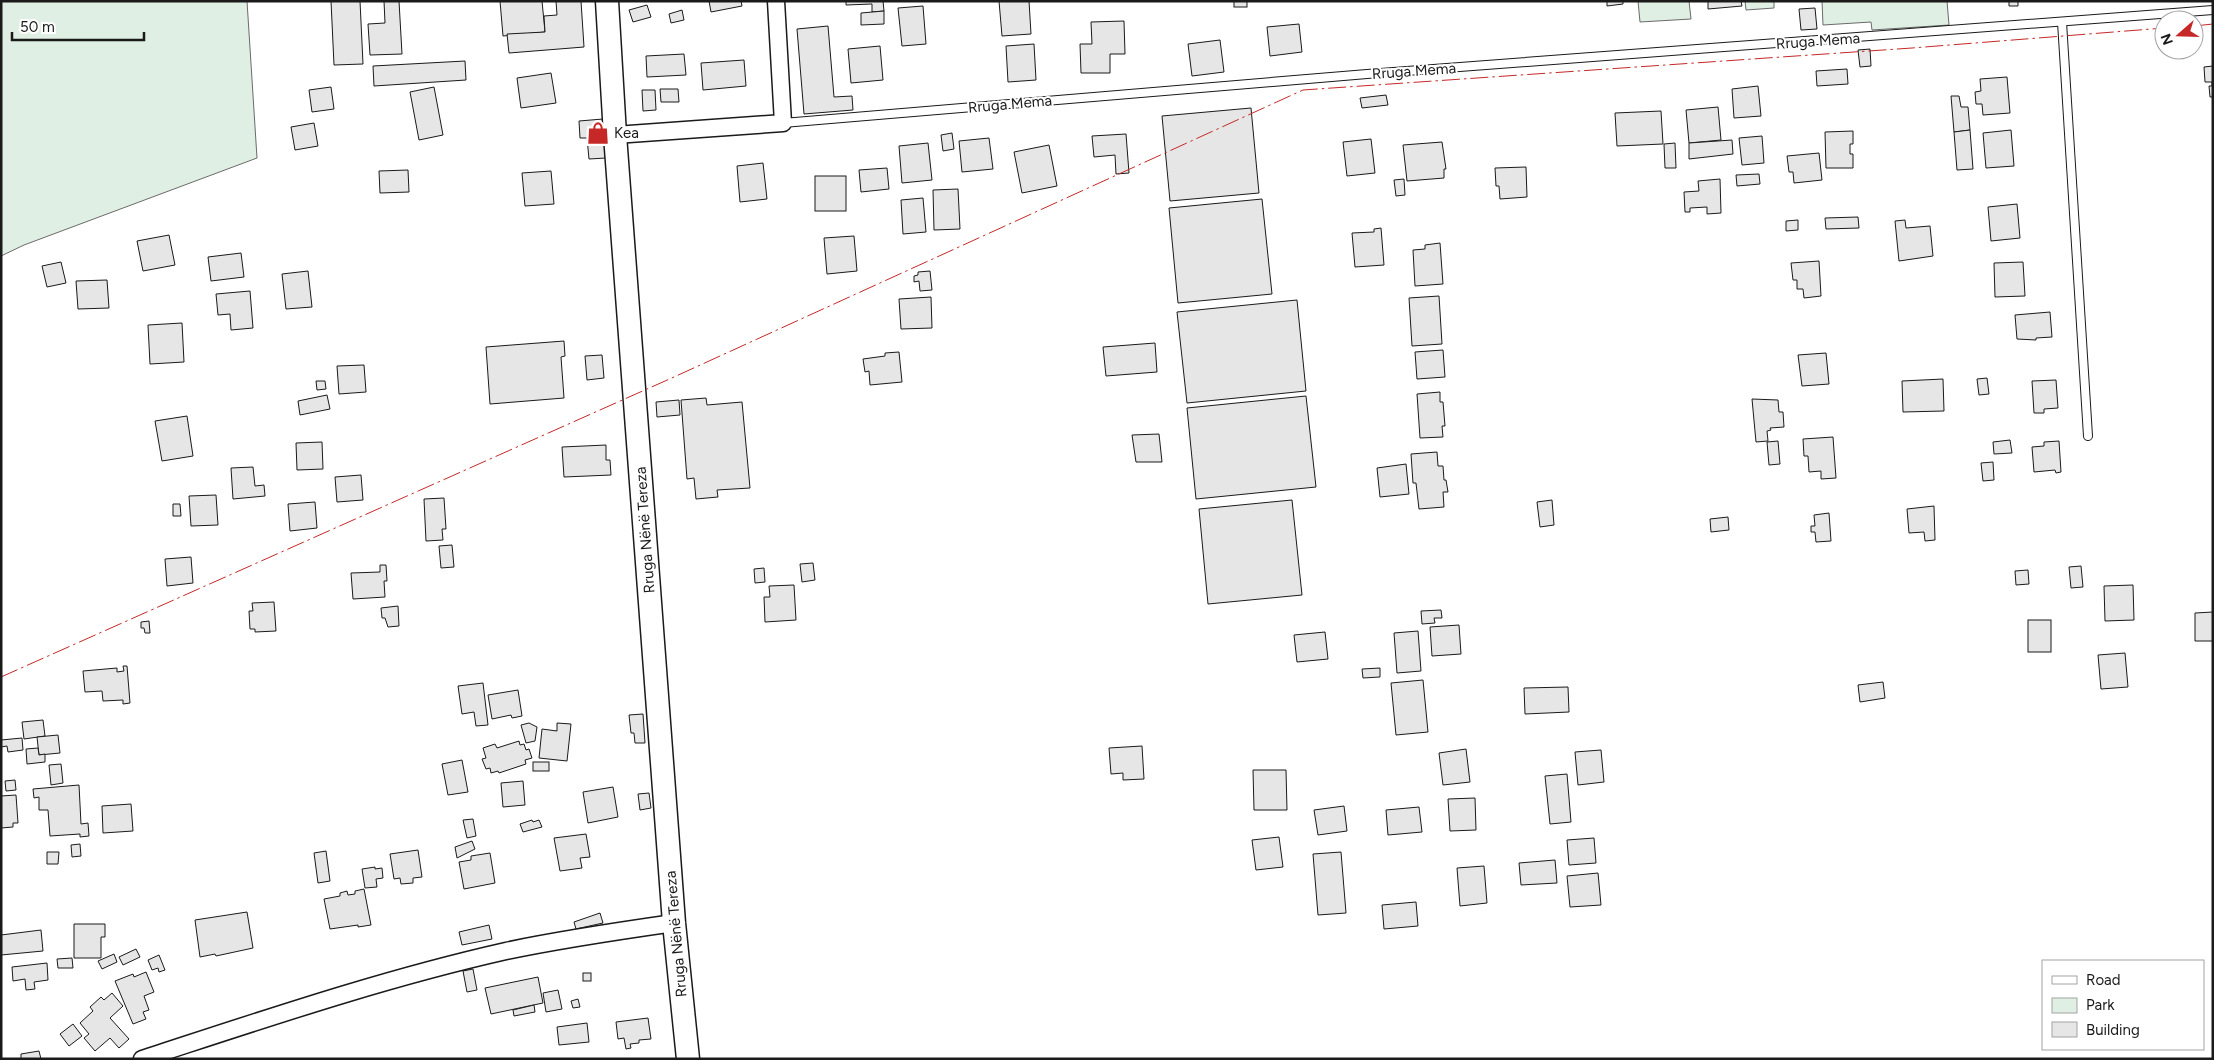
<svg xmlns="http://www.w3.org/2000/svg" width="2214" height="1060" font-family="Figtree,sans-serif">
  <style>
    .green { fill: #e0efe3; stroke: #6a6a6a }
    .building { fill: #e6e6e6; stroke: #1a1a1a }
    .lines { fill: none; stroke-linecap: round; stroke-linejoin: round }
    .service-casing { stroke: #1a1a1a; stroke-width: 10 }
    .minor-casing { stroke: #1a1a1a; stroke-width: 19 }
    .secondary-casing { stroke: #1a1a1a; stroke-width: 25 }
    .service { stroke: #fff; stroke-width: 8 }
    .minor { stroke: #fff; stroke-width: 16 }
    .secondary { stroke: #fff; stroke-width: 22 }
    .power { stroke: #c62828; stroke-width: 1; stroke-dasharray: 18 4 2.5 4; stroke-linecap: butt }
    .labels { text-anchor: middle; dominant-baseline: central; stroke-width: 4; stroke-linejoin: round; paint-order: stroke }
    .street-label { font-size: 15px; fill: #1a1a1a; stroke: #fff }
    .poi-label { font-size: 15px; fill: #1a1a1a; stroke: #fff; text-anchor: start }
  </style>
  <rect width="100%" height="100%" fill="#fff"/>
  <g class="green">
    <path d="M1 1H247L257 158 24 245 1 256Z"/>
    <path d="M1638 1H1689L1691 19 1640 22Z"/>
    <path d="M1745 1H1774V8L1746 10Z"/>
    <path d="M1822 1H1947L1949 25 1872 30 1871 22 1823 25Z"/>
  </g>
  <g class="building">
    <path d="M331 1H360L363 64 334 65Z"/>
    <path d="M384 1H399L402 54 370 55 368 24 385 23Z"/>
    <path d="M500 1H542L545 32 503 36Z"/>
    <path d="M556 1H581L584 47 509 53 507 34 545 32 544 16 557 15Z"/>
    <path d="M709 1H741L742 6 711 12Z"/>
    <path d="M846 1H883L884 11 872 12V4L846 5Z"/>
    <path d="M999 1H1029L1031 34 1002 36Z"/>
    <rect x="1234" y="1" width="13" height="6"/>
    <path d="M1607 1H1623V4L1607 6Z"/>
    <path d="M1708 1H1741L1742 6 1708 9Z"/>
    <path d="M2003 1H2018V6H2009V1Z"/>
    <path d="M647 5 651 17 633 22 629 10Z"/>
    <path d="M923 6 926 44 902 46 898 8Z"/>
    <path d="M1815 8 1817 29 1801 30 1799 9Z"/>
    <path d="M682 10 684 20 671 23 669 14Z"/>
    <path d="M884 11V24L861 25V13Z"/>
    <path d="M1124 21 1125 54H1110V73H1081L1080 44H1092L1091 22Z"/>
    <path d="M1299 24 1302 52 1270 56 1267 27Z"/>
    <path d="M828 26 834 97 852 96 853 110 804 114 797 29Z"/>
    <path d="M1220 40 1224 72 1192 76 1188 44Z"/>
    <path d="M1034 44 1036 80 1008 82 1006 46Z"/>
    <path d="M880 46 883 80 851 83 848 49Z"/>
    <path d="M1870 49 1871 66 1860 67 1858 50Z"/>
    <path d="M684 54 686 75 647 77 646 56Z"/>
    <path d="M744 60 746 86 703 90 701 63Z"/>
    <path d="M465 61 466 80 374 86 373 66Z"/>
    <path d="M2213 66V97H2210L2209 86H2212V82H2205L2204 67Z"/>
    <path d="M1847 69 1848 84 1817 86 1816 71Z"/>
    <path d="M551 73 556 103 521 108 517 78Z"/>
    <path d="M2007 77 2010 113 1983 115 1982 104H1976L1975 92 1981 91 1980 79Z"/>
    <path d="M1758 86 1761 116 1734 118 1732 89Z"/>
    <path d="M331 87 334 109 312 112 309 90Z"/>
    <path d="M434 87 443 135 419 140 410 92Z"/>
    <path d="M660 89H678L679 102H661Z"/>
    <path d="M642 90H655L656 110 643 111Z"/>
    <path d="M1386 95 1388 105 1362 108 1360 98Z"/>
    <path d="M1951 96H1959L1961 107H1968L1970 130 1954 132Z"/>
    <path d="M1718 107 1721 140 1689 143 1686 110Z"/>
    <path d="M1251 108 1259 193 1170 201 1162 116Z"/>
    <path d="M1661 111 1663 144 1617 146 1615 113Z"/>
    <path d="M603 119 606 158 589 159 587 138H580L579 121Z"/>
    <path d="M314 123 318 146 295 150 291 127Z"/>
    <path d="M1970 130 1973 169 1957 170 1954 132Z"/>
    <path d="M2011 130 2014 166 1986 168 1983 133Z"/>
    <path d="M1853 131V144H1850V154H1853V168H1826L1825 132Z"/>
    <path d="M952 133 954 149 943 151 941 135Z"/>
    <path d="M1126 134 1129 173 1116 174 1115 155 1094 157 1092 136Z"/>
    <path d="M1762 136 1764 163 1742 165 1739 138Z"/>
    <path d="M989 138 993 169 962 172 959 141Z"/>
    <path d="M1371 139 1375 173 1347 176 1343 142Z"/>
    <path d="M1732 140 1733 154 1689 159V143Z"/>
    <path d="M1442 142 1446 169H1444V178L1407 181 1403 145Z"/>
    <path d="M928 143 932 180 902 183 899 146Z"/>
    <path d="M1675 143 1676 168H1665L1664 144Z"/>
    <path d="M1049 145 1057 186 1022 193 1014 152Z"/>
    <path d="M1819 153 1822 180 1794 183 1793 172H1789L1787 156Z"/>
    <path d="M763 163 767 199 740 202 737 166Z"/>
    <path d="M1526 167 1527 197 1500 199 1499 186H1496L1495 168Z"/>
    <path d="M887 168 889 189 861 192 859 170Z"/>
    <path d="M408 170 409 192 380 193 379 171Z"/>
    <path d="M551 171 554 204 525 206 522 173Z"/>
    <path d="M1759 174 1760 184 1737 186 1736 175Z"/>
    <rect x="815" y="176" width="31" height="35"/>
    <path d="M1404 179 1405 195 1396 196 1394 180Z"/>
    <path d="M1720 179 1721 213 1707 214V207L1690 208V212H1685L1684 192 1699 191 1698 181Z"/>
    <path d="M958 189 960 229 934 230 933 190Z"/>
    <path d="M923 198 926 232 903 234 901 200Z"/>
    <path d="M1262 199 1272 294 1178 303 1169 208Z"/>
    <path d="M2017 204 2020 238 1991 241 1988 207Z"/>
    <path d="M1858 217 1859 228 1826 229 1825 218Z"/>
    <path d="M1798 220V230L1786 231V221Z"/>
    <path d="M1905 220 1906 228 1930 226 1933 256 1899 261 1895 221Z"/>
    <path d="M1381 228 1384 265 1355 267 1352 233 1374 232V229Z"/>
    <path d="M169 235 175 265 143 271 137 241Z"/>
    <path d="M854 236 857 271 827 274 824 238Z"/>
    <path d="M1440 243 1443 284 1415 286 1413 250 1425 249V245Z"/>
    <path d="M241 253 244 277 211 281 208 257Z"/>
    <path d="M1819 261 1821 296 1804 298 1803 289H1797V280H1793L1791 263Z"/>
    <path d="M61 262 66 283 47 287 42 266Z"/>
    <path d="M2023 262 2025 296 1995 297 1994 263Z"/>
    <path d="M308 271 312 307 286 309 282 274Z"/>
    <path d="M930 271 932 290 920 291 919 281 914 282V276L918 275V272Z"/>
    <path d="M107 280 109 308 78 309 76 281Z"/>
    <path d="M250 291 253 328 231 330 230 314 218 315 216 294Z"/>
    <path d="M1439 296 1442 344 1412 346 1409 298Z"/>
    <path d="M931 297 932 328 901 329 899 299Z"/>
    <path d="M1297 300 1306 391 1187 403 1177 312Z"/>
    <path d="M2050 312 2052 337 2036 338V340L2017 339 2015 315Z"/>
    <path d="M182 323 184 362 150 364 148 325Z"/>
    <path d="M564 341 565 356 561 357 564 398 490 404 486 347Z"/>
    <path d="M1155 343 1157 372 1106 376 1103 347Z"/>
    <path d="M1443 350 1445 377 1417 379 1415 352Z"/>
    <path d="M899 352 902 382 870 385 869 371 865 372 863 359 885 356V353Z"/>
    <path d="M1826 353 1829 384 1802 386 1798 355Z"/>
    <path d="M602 355 604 378 587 380 585 356Z"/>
    <path d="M364 365 366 392 339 394 337 366Z"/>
    <path d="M1987 378 1989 394 1979 395 1977 379Z"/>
    <path d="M1943 379 1944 411 1903 412 1902 381Z"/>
    <path d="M2056 380 2058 408 2044 409V413H2034L2032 381Z"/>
    <path d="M316 381H325L326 389 317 390Z"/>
    <path d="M1440 392V402H1443L1445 426H1442L1443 437 1420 438 1417 394Z"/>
    <path d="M327 395 330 409 300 415 298 401Z"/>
    <path d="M1306 396 1316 487 1196 499 1187 408Z"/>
    <path d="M706 398 707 405 742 402 750 488 717 490 718 497 696 499 694 478 687 479 681 400Z"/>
    <path d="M1752 399 1778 400 1779 412H1783L1784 427 1770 428 1771 430 1767 431 1768 441 1756 442Z"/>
    <path d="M679 400 680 415 657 417 656 402Z"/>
    <path d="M187 416 193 456 162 461 155 421Z"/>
    <path d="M1159 434 1162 462H1136L1132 435Z"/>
    <path d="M1833 437 1836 478 1821 479V471L1809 472 1808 456H1804L1803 439Z"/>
    <path d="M2010 440 2012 453 1994 454 1993 442Z"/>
    <path d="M1778 441 1780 464 1769 465 1767 442Z"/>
    <path d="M2059 441 2061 472 2056 473 2055 470 2034 472 2032 447 2044 446V442Z"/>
    <path d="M322 442 323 469 297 470 296 443Z"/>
    <path d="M606 445V460H610L611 475 564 477 562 447Z"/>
    <path d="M1437 452 1438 466H1443L1444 480H1446L1448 492H1443L1444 507 1419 509 1416 483H1413L1411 454Z"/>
    <path d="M1993 462 1994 480 1983 481 1981 463Z"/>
    <path d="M1406 464 1409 494 1380 497 1377 468Z"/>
    <path d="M253 467 255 486 264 485 265 496 233 499 231 468Z"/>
    <path d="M361 475 363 500 337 502 335 477Z"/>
    <path d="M216 495 218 525 191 526 189 496Z"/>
    <path d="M444 498 446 529H442L443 540 426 541 424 499Z"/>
    <path d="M1292 500 1302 595 1208 604 1199 509Z"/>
    <path d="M1552 500 1554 525 1540 527 1537 502Z"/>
    <path d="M315 502 317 528 290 531 288 504Z"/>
    <path d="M173 504H180L181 516H173Z"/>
    <path d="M1934 506 1935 540 1925 541 1924 532 1909 533 1907 509Z"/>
    <path d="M1829 513 1831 541 1816 542 1815 532H1811V526H1815L1814 515Z"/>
    <path d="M1728 517 1729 530 1711 532 1710 519Z"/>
    <path d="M452 545 454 567 441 568 439 546Z"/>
    <path d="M191 557 193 583 167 586 165 559Z"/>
    <path d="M813 563 815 580 802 582 800 564Z"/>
    <path d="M380 565H386L387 581H384L385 597 353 599 351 573 380 572Z"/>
    <path d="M2081 566 2083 587 2071 588 2069 567Z"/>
    <path d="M764 568 765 582 755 583 754 569Z"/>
    <path d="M2028 570 2029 584 2016 585 2015 571Z"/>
    <path d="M794 585 796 620 765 622 764 597H770L769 586Z"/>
    <path d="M2133 585 2134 620 2105 621 2104 586Z"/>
    <path d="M274 602 276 631 255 632V629H250L249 611H253L252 603Z"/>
    <path d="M398 606 399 626 388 627 385 618H382L381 608Z"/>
    <path d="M1441 610 1442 618H1434L1435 623 1422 624 1421 611Z"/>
    <path d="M2213 612V641H2195V613Z"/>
    <rect x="2028" y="620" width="23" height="32"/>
    <path d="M149 621 150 633H145L144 628H141V622Z"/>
    <path d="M1459 625 1461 654 1432 656 1430 627Z"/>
    <path d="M1418 631 1421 671 1397 673 1394 633Z"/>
    <path d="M1325 632 1328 659 1297 662 1294 635Z"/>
    <path d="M2125 653 2128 687 2101 689 2098 655Z"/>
    <path d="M123 666H127L130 703 123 704V700L103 701 102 691 85 692 83 671 117 668V672L124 671Z"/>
    <path d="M1380 668V677L1363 678 1362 669Z"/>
    <path d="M1423 680 1428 732 1396 735 1391 683Z"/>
    <path d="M1883 682 1885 698 1860 702 1858 685Z"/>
    <path d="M483 683 488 725 476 726 474 712 462 714 458 686Z"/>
    <path d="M1568 687 1569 712 1525 714 1524 688Z"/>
    <path d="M518 690 522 716 512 718 511 715 492 719 488 695Z"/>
    <path d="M643 714 645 743H635L634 733H631L629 715Z"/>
    <path d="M43 720 45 736 24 739 22 722Z"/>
    <path d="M529 723 537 727 535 741 526 743 521 725Z"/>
    <path d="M557 723 571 724 567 761 539 758 542 729 557 731Z"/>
    <path d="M58 735 60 753 39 755 37 737Z"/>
    <path d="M22 738 23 750 8 752 7 746 1 747V740Z"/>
    <path d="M519 741 520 745 524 744 526 750 529 749 532 758 525 760 526 764 499 773 498 771 491 773 490 768 486 769 482 759 486 758 483 748 495 744 497 748Z"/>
    <path d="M1142 746 1144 779 1123 780V773L1111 774 1109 748Z"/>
    <path d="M38 748 39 755 45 754V762L27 764 26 749Z"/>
    <path d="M1466 749 1470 782 1443 785 1439 753Z"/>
    <path d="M1601 750 1604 782 1578 785 1575 752Z"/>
    <path d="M462 760 468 792 448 795 442 764Z"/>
    <rect x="533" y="762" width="16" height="9"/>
    <path d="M61 764 63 783 51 785 49 765Z"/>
    <path d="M1253 770H1286L1287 810H1254Z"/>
    <path d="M1567 774 1571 822 1550 824 1545 776Z"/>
    <path d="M15 780 16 790 6 791 5 781Z"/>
    <path d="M523 781 525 805 503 807 501 783Z"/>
    <path d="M79 785 81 824 88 823 89 836 80 837V834L50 836 48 810H39V797L34 798 33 789Z"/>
    <path d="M613 787 618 817 588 823 583 792Z"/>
    <path d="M649 793 651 808 640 810 638 794Z"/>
    <path d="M16 795 18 823H13V827L1 828V796Z"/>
    <path d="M1475 798 1476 830 1450 831 1448 799Z"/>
    <path d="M131 804 133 831 103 833 102 806Z"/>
    <path d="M1344 806 1347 831 1318 835 1314 810Z"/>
    <path d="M1419 807 1422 832 1388 835 1386 810Z"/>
    <path d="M473 819 476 836 467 838 463 820Z"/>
    <path d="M532 820 533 822 539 820 542 827 523 832 520 824Z"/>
    <path d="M586 834 590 857 580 858 582 868 560 871 554 838Z"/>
    <path d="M1279 837 1283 867 1256 870 1252 840Z"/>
    <path d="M1594 838 1596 863 1569 865 1567 840Z"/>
    <path d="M472 841 475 849 457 858 455 847Z"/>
    <path d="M80 844 81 856 72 857 71 845Z"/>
    <path d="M418 850 422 877 413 878V883L401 884 400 878 394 879 390 854Z"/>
    <path d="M326 851 330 881 318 883 314 853Z"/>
    <path d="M47 852H59L58 864H47Z"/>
    <path d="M1341 852 1346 913 1318 915 1313 854Z"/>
    <path d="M490 853 495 883 464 889 459 862 471 860V856Z"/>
    <path d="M1555 860 1557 883 1521 885 1519 863Z"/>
    <path d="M1484 866 1487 903 1460 906 1457 868Z"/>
    <path d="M375 867V869L382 868 383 878 376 879 377 887 365 888 362 869Z"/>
    <path d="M1598 873 1601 905 1570 907 1567 876Z"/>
    <path d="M364 889 371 925 358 927V925L330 929 324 899 340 896V893L347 891 348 895 355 894V891Z"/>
    <path d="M1416 902 1418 926 1384 929 1382 905Z"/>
    <path d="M247 912 253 948 216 956 215 954 200 957 195 920Z"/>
    <path d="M600 913 603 923 576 929 574 922Z"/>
    <path d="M74 924H105V937H101V958H74Z"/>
    <path d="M489 925 492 939 462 945 459 932Z"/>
    <path d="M41 930 43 951 1 955V935Z"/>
    <path d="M136 949 140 957 123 965 119 957Z"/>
    <path d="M114 954 117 962 102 969 98 961Z"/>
    <path d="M159 955 165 970 159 972 158 968 152 970 148 960Z"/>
    <path d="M72 958 73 968H58L57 959Z"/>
    <path d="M47 963 48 980 34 982 35 989 26 990 25 979 13 981 12 967Z"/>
    <path d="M473 969 477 990 467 992 463 971Z"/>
    <path d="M146 972 154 992 144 996 149 1010 143 1012 146 1019 133 1024 115 981 133 974 134 977Z"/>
    <rect x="583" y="973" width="8" height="8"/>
    <path d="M538 977 543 1003 491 1014 485 988Z"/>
    <path d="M558 990 562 1009 546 1012 543 993Z"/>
    <path d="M112 993 123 1006 110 1018 129 1039 119 1048 110 1038 95 1051 84 1038 89 1034 80 1023 93 1011 90 1007 101 997 104 1000Z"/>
    <path d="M578 999 580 1007 573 1008 571 1001Z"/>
    <path d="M534 1005 535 1012 514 1016 513 1010Z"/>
    <path d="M648 1018 651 1039 639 1040V1043L630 1044 631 1048 626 1049 624 1038 618 1039 616 1022Z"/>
    <path d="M587 1023 589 1042 559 1045 557 1027Z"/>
    <path d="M73 1024 82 1036 69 1046 60 1034Z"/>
    <path d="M39 1051 41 1059H21V1054Z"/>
  </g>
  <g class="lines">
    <defs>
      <g id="service">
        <path d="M2062 22 2088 436"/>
        <path d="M783 123 1367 74 2213 10"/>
      </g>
      <g id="minor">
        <path d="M615 135 783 123 776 1"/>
        <path d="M142 1059C262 1020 382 979 506 951 562 939 618 931 674 923"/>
      </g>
      <path id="secondary" d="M607 1 615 135 674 923 688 1059"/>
    </defs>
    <use href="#service" class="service-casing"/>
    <use href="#minor" class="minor-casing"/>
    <use href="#secondary" class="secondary-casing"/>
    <use href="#service" class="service"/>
    <use href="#minor" class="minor"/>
    <use href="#secondary" class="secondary"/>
    <g class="power">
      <path d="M2194 26 2213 24"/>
      <path d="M1 677 674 377 1303 90 1912 48 2164 28"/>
    </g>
  </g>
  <defs>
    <symbol id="shop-bare" viewBox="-9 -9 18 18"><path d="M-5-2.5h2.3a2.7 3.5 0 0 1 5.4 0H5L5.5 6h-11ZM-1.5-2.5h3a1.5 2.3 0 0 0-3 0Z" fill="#c62828" stroke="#fff" stroke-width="2.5" paint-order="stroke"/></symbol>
  </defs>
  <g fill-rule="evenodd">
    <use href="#shop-bare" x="582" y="117" width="32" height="32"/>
  </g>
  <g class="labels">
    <g class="street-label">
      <text transform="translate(1818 41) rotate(-4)">Rruga Mema</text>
      <text transform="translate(1414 71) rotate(-4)">Rruga Mema</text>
      <text transform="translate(1010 104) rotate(-5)">Rruga Mema</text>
      <text transform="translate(645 530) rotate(-94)">Rruga Nënë Tereza</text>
      <text transform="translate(676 934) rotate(-95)">Rruga Nënë Tereza</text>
    </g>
    <g class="poi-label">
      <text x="614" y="133">Kea</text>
    </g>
  </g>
  <rect width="2214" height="1060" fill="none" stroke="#1a1a1a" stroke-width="5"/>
  <rect x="2042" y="960" width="162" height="90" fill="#ffffff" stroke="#a3a3a3"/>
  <rect x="2052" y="976" width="25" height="8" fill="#ffffff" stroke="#a3a3a3"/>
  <text x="2086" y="985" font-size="15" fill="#1a1a1a">Road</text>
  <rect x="2052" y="998" width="25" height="15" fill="#e0efe3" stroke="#a3a3a3"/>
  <text x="2086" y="1010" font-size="15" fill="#1a1a1a">Park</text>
  <rect x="2052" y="1022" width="25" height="15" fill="#e6e6e6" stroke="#a3a3a3"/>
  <text x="2086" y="1035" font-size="15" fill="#1a1a1a">Building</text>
  <g transform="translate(2179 35) rotate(250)"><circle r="24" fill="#ffffff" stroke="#a3a3a3"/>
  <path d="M0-4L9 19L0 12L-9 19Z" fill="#c62828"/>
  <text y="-8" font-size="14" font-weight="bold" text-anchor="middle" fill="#1a1a1a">N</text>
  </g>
  <path d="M12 32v8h132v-8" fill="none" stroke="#1a1a1a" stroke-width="2.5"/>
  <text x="20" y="32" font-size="15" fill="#1a1a1a" stroke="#ffffff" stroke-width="4" paint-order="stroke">50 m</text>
</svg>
